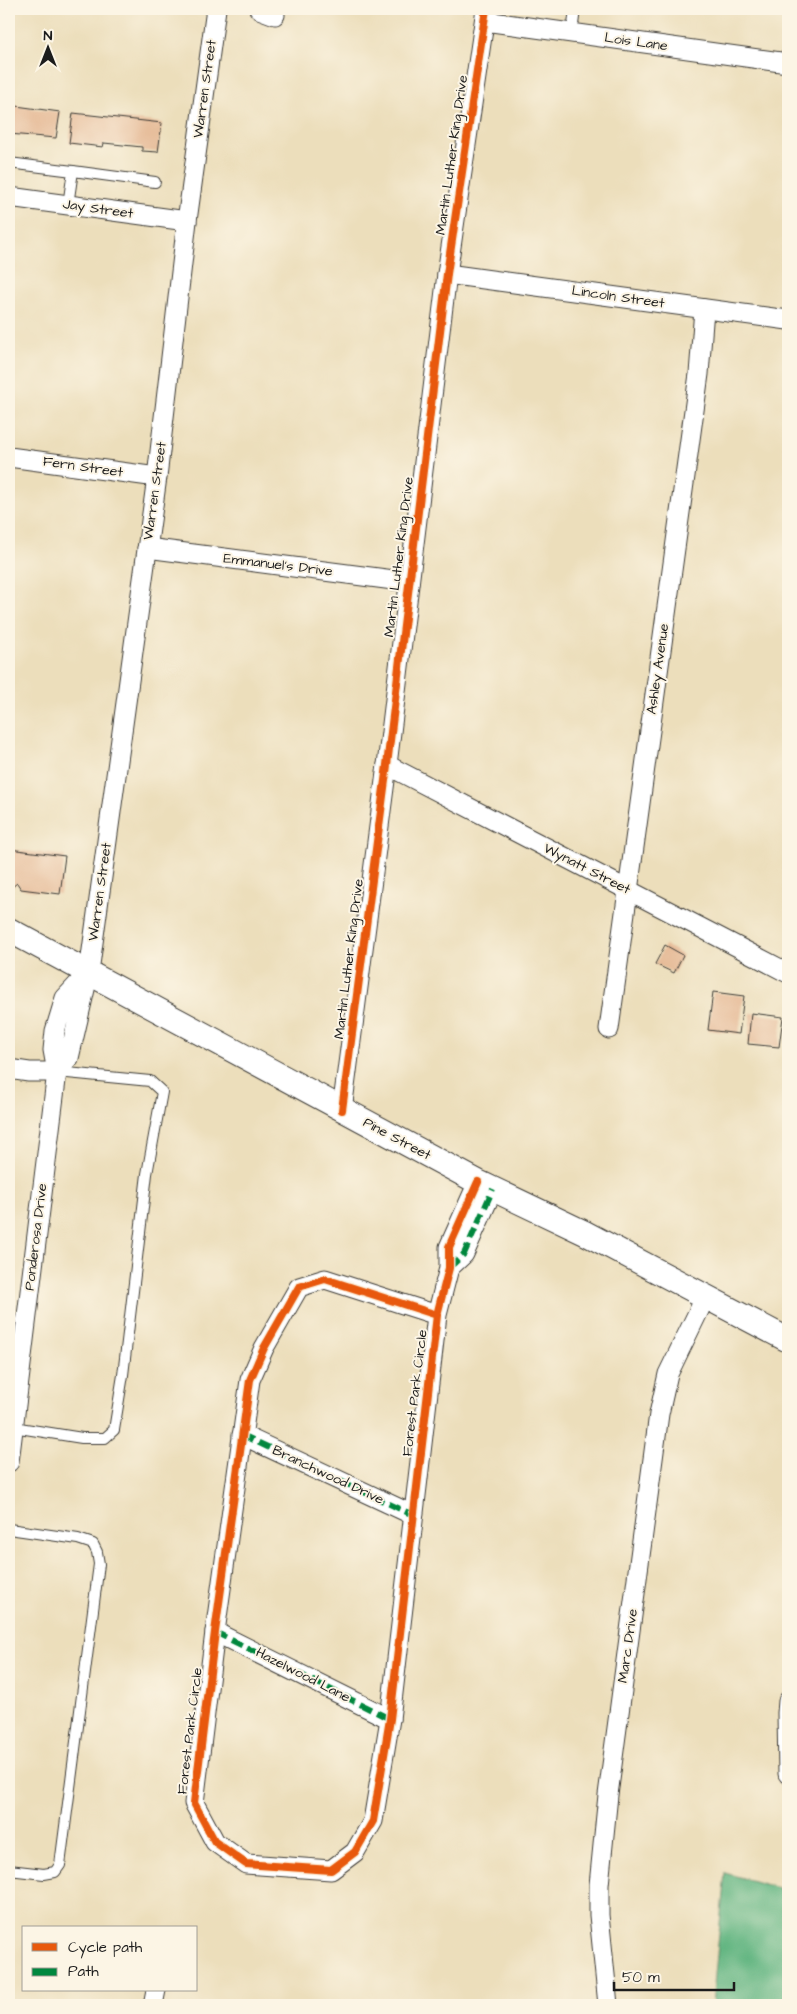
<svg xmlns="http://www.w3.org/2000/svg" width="797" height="2014" font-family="'Architects Daughter',sans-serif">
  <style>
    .forest { fill: #63b682; stroke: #40694f }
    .building { fill: #e4b691 }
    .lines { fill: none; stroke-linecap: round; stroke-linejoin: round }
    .service-casing { stroke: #3b3934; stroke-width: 12 }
    .minor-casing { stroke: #3b3934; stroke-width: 21 }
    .tertiary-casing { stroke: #3b3934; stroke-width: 26 }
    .service { stroke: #fff; stroke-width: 10 }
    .minor { stroke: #fff; stroke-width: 19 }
    .tertiary { stroke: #fff; stroke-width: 24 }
    .quiet { stroke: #00873e; stroke-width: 6; stroke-dasharray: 12 6; stroke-linecap: butt }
    .cycleway-casing { stroke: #fcf5e5; stroke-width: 11 }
    .cycleway { stroke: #e8590c; stroke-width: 8 }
    .labels { text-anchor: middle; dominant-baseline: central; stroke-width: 4; stroke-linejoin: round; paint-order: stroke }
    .street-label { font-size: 14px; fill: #1c1c1c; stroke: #fcf5e5 }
  </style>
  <rect width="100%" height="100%" fill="#fcf5e5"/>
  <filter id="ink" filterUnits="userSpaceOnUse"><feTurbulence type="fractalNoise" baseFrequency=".02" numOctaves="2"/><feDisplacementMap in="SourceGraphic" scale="10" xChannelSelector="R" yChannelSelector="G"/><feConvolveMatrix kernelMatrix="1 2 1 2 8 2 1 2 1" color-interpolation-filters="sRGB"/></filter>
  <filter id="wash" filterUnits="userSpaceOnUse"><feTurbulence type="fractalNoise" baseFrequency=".0096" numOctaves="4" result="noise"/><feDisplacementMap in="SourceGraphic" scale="20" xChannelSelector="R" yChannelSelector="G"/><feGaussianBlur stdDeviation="1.12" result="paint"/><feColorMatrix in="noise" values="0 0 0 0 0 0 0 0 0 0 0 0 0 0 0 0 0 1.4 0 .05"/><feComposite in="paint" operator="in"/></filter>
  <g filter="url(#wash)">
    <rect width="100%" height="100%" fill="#ecdebb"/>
    <path class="forest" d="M725 1873 785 1890 788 1884V2005H712Z"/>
    <g id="blocks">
      <g class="building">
        <path d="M9 105 60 112 56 138 9 134Z"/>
        <path d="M73 113 162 123 158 152 142 151V147L104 143 103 147 69 143Z"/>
        <path d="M9 849 65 856 60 894 21 889 17 883 11 888 9 886Z"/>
        <path d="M665 945 683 955 674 973 655 964Z"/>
        <path d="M713 992 744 996 739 1034 708 1030Z"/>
        <path d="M751 1013 783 1017 779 1047 748 1044Z"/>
      </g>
    </g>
  </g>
  <g filter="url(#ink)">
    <use href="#blocks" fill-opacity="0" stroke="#3b3934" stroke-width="1"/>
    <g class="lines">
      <defs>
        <g id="service">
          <path d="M572 33 575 9"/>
          <path d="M9 163 73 171 68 205"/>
          <path d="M73 171 155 182"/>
          <path d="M13 1427 82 1438H105L114 1430 123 1375 147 1174 162 1092 150 1081 57 1072"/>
          <path d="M9 1529 78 1539 93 1544 97 1552 99 1564 60 1865 55 1872 44 1874 9 1870"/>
        </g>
        <g id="minor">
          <path d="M259 9 275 15"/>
          <path d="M485 21 788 63"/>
          <path d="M9 197 187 221"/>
          <path d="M447 274 788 320"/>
          <path d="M9 457 157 477"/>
          <path d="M147 548 409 582"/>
          <path d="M387 765 788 973"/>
          <path d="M89 972 157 477 187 221 216 9"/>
          <path d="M609 1029 699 374 704 309"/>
          <path d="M9 1069 29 1072H57L69 1058 89 972 65 998 55 1031 53 1050 57 1072 9 1462"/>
          <path d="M342 1110 387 765 447 274 486 9"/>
          <path d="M449 1268 464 1254 493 1189"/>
          <path d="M437 1315 325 1279 299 1287 264 1348 250 1380 215 1632 194 1803 215 1842 246 1864 331 1870 355 1852 373 1821 390 1719 437 1315 449 1268V1247L478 1182"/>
          <path d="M242 1435 413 1515"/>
          <path d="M215 1632 390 1719"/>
          <path d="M788 1774 787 1713 788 1701"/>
          <path d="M153 2005 156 1990"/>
          <path d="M608 2005 599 1915V1885L608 1795 659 1414 668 1374 706 1296"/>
        </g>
        <path id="tertiary" d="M9 930 478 1182 585 1233 788 1340"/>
      </defs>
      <use href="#service" class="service-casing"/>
      <use href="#minor" class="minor-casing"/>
      <use href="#tertiary" class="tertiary-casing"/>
      <use href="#service" class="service"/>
      <use href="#minor" class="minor"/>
      <use href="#tertiary" class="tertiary"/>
      <g class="quiet">
        <path d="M449 1268 464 1254 493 1189"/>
        <path d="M242 1435 413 1515"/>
        <path d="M215 1632 390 1719"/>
      </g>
      <defs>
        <g id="cycleway">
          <path d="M342 1110 387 765 447 274 486 9"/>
          <path d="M437 1315 325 1279 299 1287 264 1348 250 1380 215 1632 194 1803 215 1842 246 1864 331 1870 355 1852 373 1821 390 1719 437 1315 449 1268V1247L478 1182"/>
        </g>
      </defs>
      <use href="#cycleway" class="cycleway-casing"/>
      <use href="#cycleway" class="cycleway"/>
    </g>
  </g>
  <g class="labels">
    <g class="street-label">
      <text transform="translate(636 42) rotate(8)">Lois Lane</text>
      <text transform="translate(205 89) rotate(-82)">Warren Street</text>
      <text transform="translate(452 155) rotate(-82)">Martin Luther King Drive</text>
      <text transform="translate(98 209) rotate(8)">Jay Street</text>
      <text transform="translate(618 297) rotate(8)">Lincoln Street</text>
      <text transform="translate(83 467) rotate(8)">Fern Street</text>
      <text transform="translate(155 491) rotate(-82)">Warren Street</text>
      <text transform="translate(399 557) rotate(-83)">Martin Luther King Drive</text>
      <text transform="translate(278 565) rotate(7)">Emmanuel's Drive</text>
      <text transform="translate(658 669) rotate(-82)">Ashley Avenue</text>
      <text transform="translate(587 869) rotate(27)">Wynatt Street</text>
      <text transform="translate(100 892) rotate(-82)">Warren Street</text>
      <text transform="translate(349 959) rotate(-83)">Martin Luther King Drive</text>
      <text transform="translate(397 1139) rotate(28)">Pine Street</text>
      <text transform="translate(36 1237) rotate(-83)">Ponderosa Drive</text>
      <text transform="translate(415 1393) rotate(-83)">Forest Park Circle</text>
      <text transform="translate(328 1475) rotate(25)">Branchwood Drive</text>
      <text transform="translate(628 1646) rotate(-82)">Marc Drive</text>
      <text transform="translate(303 1675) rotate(27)">Hazelwood Lane</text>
      <text transform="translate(190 1731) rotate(-83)">Forest Park Circle</text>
    </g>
  </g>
  <rect width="797" height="2014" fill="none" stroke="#fcf5e5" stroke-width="30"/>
  <rect x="22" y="1926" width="175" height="65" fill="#fcf5e5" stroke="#a29e95"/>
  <rect x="32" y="1943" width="25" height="8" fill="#e8590c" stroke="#a29e95"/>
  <text x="68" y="1952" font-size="15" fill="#1c1c1c">Cycle path</text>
  <rect x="32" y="1968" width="25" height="8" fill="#00873e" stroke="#a29e95"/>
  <text x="68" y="1976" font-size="15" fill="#1c1c1c">Path</text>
  <g transform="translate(48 48)" stroke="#fcf5e5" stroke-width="4" paint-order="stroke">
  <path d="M0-4L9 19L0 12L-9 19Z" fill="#1c1c1c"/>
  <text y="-8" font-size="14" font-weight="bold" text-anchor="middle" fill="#1c1c1c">N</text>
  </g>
  <path d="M614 1982v8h120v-8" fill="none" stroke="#1c1c1c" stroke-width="2.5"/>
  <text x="622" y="1982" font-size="15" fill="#1c1c1c" stroke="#fcf5e5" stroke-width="4" paint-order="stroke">50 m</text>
</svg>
